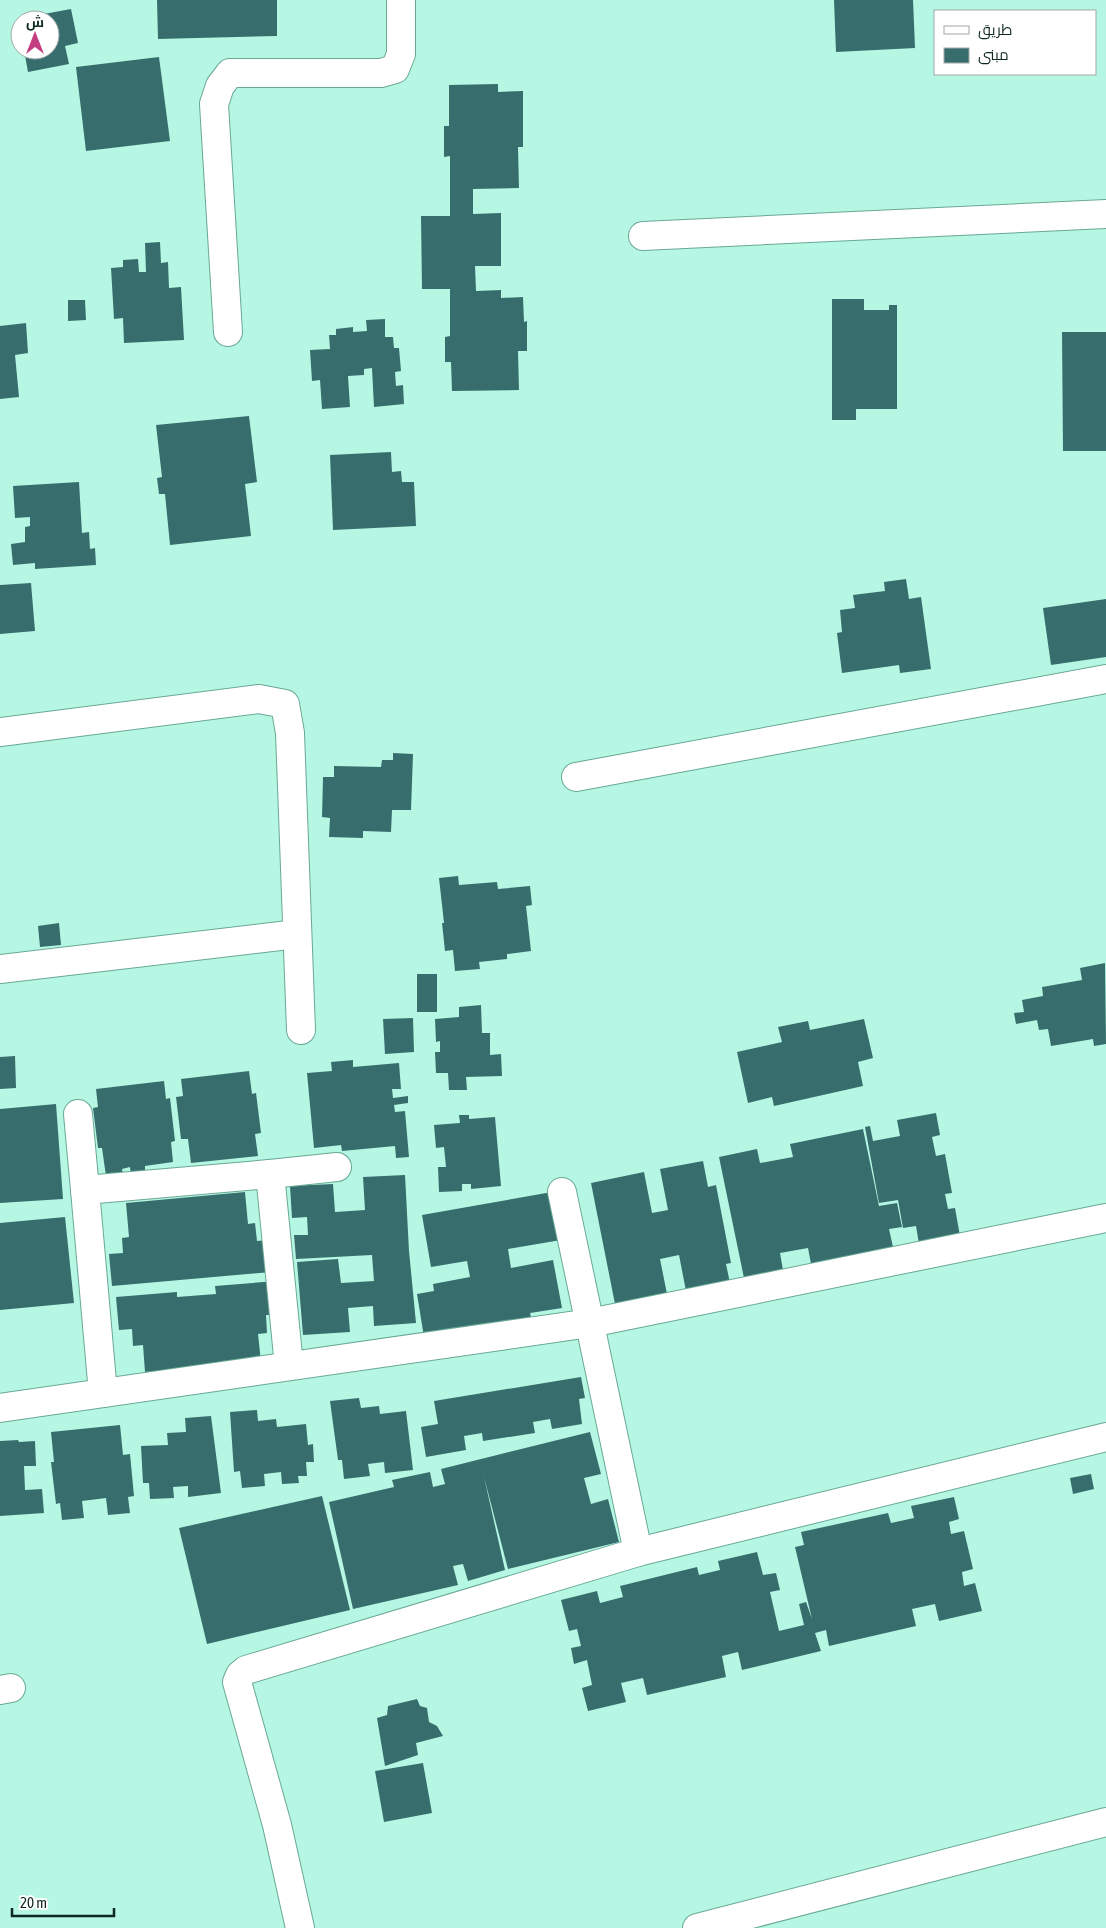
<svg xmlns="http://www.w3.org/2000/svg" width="1106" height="1928" font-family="'Asap Condensed',Cairo,sans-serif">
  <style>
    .building { fill: #376e6d }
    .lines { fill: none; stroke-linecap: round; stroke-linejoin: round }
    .minor-casing { stroke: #69a895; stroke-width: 30 }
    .minor { stroke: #fff; stroke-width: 28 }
  </style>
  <rect width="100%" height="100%" fill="#b6f7e3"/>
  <g class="building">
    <path d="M157 0H277V36L158 39Z"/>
    <path d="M834 0H913L915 48 836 52Z"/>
    <path d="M71 9 78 43 65 46 69 64 28 72 24 50H50V20H20L19 25 17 19Z"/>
    <path d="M159 57 170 141 86 151 76 67Z"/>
    <path d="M498 84V92L523 91V147H518L519 188 473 189V214L501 213V266H475L476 291 501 290V298L523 297 524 322 527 321V351H518L519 390 452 391 451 362H445V337L450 336V289H422L421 216H450V156L444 157V126H449V85Z"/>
    <path d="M160 242 161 263 168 262 169 288 181 287 184 340 124 343 123 318 114 319 111 268 123 267V260L138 259 139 272H146L145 243Z"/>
    <path d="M832 299H864V310H889V305H897V409H856V420H832Z"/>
    <path d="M68 300H85L86 320 68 321Z"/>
    <path d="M385 319V337H393L394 348H399L401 371 395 372 396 386 403 385 404 404 374 407 372 368 364 369V375L348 376 350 407 322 409 320 380 312 381 310 350 330 349 329 335H336V329L353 327V332L367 331 366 320Z"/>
    <path d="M26 323 28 353 15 355 19 397 0 399V326Z"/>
    <path d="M1062 332H1106V451H1063Z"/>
    <path d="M249 416 257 482 245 484 251 536 170 545 165 494H159L157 478 162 477 156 425Z"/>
    <path d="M391 452 392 472 401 471 402 482H414L416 526 333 530 330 455Z"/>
    <path d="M79 482 82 533 89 532 90 549 95 548 96 565 35 569V563L13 565 11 544 25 542V527L30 526V517L15 518 13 486Z"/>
    <path d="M906 579 909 599 921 597 931 669 900 673 899 665 842 673 837 633 842 632 840 610 855 608 853 595 885 591 884 582Z"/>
    <path d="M31 583 35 631 0 634V585Z"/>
    <path d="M1106 599V657L1051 665 1043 608Z"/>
    <path d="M393 753 413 754 411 810H392L391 832 363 831V838L329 837 330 818 322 817 323 777H334V766L381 767 382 760H393Z"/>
    <path d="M458 876 459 885 497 882 498 889 530 886 532 905 526 906 531 951 507 954V959L479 962 480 969 455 971 453 950 445 951 442 923H444L439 878Z"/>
    <path d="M59 923 61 945 40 947 38 926Z"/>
    <path d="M1105 963 1106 1044 1094 1046 1093 1039 1051 1046 1048 1029 1039 1030 1037 1020 1016 1024 1014 1013 1024 1012 1022 1000 1043 996 1042 987 1082 980 1080 968Z"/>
    <rect x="417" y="974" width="20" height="38"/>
    <path d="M481 1005 482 1033H490V1055L501 1054 502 1076 466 1077 467 1090H449L448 1073H436L435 1052H440V1041L436 1042 435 1019 459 1017V1007Z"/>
    <path d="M413 1018 414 1052 385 1054 383 1019Z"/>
    <path d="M864 1019 873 1058 858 1062 863 1086 774 1106 772 1097 748 1103 737 1052 782 1042 778 1027 808 1021 810 1030Z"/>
    <path d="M15 1056 16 1088 0 1089V1057Z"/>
    <path d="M353 1060V1067L399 1063 401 1089H392L393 1098 408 1096V1103L394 1105 395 1112 405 1111 409 1157 396 1158 395 1146 342 1151 341 1145 314 1148 307 1073 332 1071 331 1062Z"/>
    <path d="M249 1071 252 1094 256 1093 261 1133 255 1134 258 1156 191 1163 188 1139H181L176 1097 183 1096 181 1079Z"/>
    <path d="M164 1081 166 1099 170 1098 175 1141 171 1142 173 1162 145 1166V1174L131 1175 130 1167 122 1169 123 1174 106 1176 102 1148H98L93 1108 98 1107 96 1089Z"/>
    <path d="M56 1104 63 1199 0 1203V1109Z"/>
    <path d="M936 1113 940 1135 932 1137 936 1156 945 1154 952 1193 945 1194 948 1209 955 1208 960 1236 919 1244 916 1226 903 1228 898 1200 879 1203 865 1127 870 1126 873 1141 900 1136 897 1120Z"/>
    <path d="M459 1115H469V1119L495 1117 501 1186 471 1189V1184H462V1191L439 1192 438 1167H446L444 1147 436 1148 434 1125 460 1123Z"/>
    <path d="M863 1129 879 1206 897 1203 902 1227 889 1229 893 1247 811 1264 808 1248 780 1253 783 1270 744 1278 719 1157 757 1149 760 1163 793 1157 790 1144Z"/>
    <path d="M703 1161 708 1187 716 1185 731 1263 726 1264 730 1283 686 1291 679 1255 660 1259 667 1294 615 1304 591 1183 644 1172 652 1213 668 1210 660 1169Z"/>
    <path d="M405 1175 409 1251 416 1323 374 1326 373 1306 348 1308 350 1332 303 1335 297 1262 338 1259 341 1283 374 1281 372 1255 296 1259 294 1235H308L307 1217 292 1218 290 1186 333 1184 335 1212 365 1210 363 1177Z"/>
    <path d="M245 1192 248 1224 255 1223 257 1241 268 1240 271 1272 112 1286 109 1254 123 1253 122 1238 129 1237 126 1203Z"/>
    <path d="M552 1192 561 1240 508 1249 511 1268 553 1260 562 1308 530 1313 533 1325 424 1337 417 1294 434 1291 433 1284 470 1277 467 1261 431 1267 422 1215Z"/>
    <path d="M65 1217 74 1303 0 1310V1223Z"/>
    <path d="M276 1281 279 1315H266L267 1333 258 1334 261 1362 145 1372 143 1345 133 1346 132 1329 119 1330 116 1297 177 1292V1297L216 1294 215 1286Z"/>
    <path d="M581 1377 585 1398 579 1399 582 1424 552 1429 550 1419 533 1422 535 1433 483 1441 482 1433 464 1436 466 1450 426 1457 421 1427 438 1424 434 1401Z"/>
    <path d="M359 1398 361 1408 379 1406 380 1414 406 1411 413 1470 385 1473 384 1462 368 1464 370 1476 344 1479 342 1460H338L330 1401Z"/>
    <path d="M257 1410 258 1421 276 1419 277 1427 306 1424 308 1445 313 1444 314 1462H306L307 1476H298L299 1483 282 1484 281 1472 264 1474 265 1486 242 1488 240 1471 234 1472 230 1412Z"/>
    <path d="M211 1416 221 1493 188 1497V1486L173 1487 174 1498 150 1499 149 1483H143L141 1446 168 1445 167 1433 186 1432 185 1418Z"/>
    <path d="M120 1425 123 1455 130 1454 134 1496 128 1497 130 1513 108 1515 106 1498 82 1501 84 1518 62 1520 60 1503 56 1504 51 1462H54L51 1432Z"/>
    <path d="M590 1432 601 1474 584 1478 591 1504 608 1499 619 1542 508 1569 484 1477 505 1570 468 1581 463 1564 453 1566 458 1585 353 1609 329 1502 394 1487 392 1480 430 1472 433 1487 445 1484 441 1469Z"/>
    <path d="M18 1440 19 1442 35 1441 36 1466H24L25 1490 42 1489 44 1513 0 1516V1441Z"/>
    <path d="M1091 1474 1094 1489 1073 1494 1070 1478Z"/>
    <path d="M322 1496 350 1610 207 1644 179 1528Z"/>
    <path d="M954 1497 959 1519 949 1522 951 1534 964 1531 973 1569 962 1572 964 1586 975 1583 982 1611 939 1621 935 1604 912 1609 916 1626 829 1646 826 1630 815 1633 821 1651 742 1670 738 1652 722 1656 726 1677 647 1695 643 1678 621 1683 626 1702 588 1711 582 1688 592 1685 587 1660 574 1664 571 1648 581 1646 577 1629 569 1631 561 1600 597 1591 600 1603 623 1597 620 1586 697 1567 699 1575 720 1570 718 1561 757 1552 763 1575 776 1573 780 1590 770 1592 779 1631 804 1625 799 1604 806 1602 812 1619 795 1547 804 1545 801 1532 888 1513 891 1523 914 1518 911 1506Z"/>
    <path d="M417 1699 420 1706 427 1708 429 1722 437 1726 443 1736 416 1743 418 1755 385 1766 377 1718 387 1715 388 1706Z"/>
    <path d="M423 1763 432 1813 384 1822 375 1771Z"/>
  </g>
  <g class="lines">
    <defs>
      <g id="minor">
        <path d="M643 236 1106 214"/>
        <path d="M228 332 214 104 220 86 230 73H381L395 69 401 54V0"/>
        <path d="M0 732 259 699 285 704 290 733 301 1030"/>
        <path d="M576 777 1106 679"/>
        <path d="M0 969 297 934"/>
        <path d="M78 1114 85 1190"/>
        <path d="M270 1174 337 1167"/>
        <path d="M562 1192 638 1552"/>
        <path d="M103 1393 85 1190 270 1174 289 1366"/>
        <path d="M0 1408 590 1323 1106 1218"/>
        <path d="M0 1690 11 1688"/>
        <path d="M300 1928 277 1825 237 1682 240 1675 246 1670 638 1552 1106 1437"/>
        <path d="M697 1928 1106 1822"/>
      </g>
    </defs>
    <use href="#minor" class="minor-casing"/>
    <use href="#minor" class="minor"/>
  </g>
  <rect x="934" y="10" width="162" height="65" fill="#ffffff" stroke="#9fa9a7"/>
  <rect x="944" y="26" width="25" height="8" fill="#ffffff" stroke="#9fa9a7"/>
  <text x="978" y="35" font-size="15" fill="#0f2922">طريق</text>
  <rect x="944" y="48" width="25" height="15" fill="#376e6d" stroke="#9fa9a7"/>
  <text x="978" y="60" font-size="15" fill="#0f2922">مبنى</text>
  <g transform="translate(35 35)"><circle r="24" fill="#ffffff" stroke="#9fa9a7"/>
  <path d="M0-4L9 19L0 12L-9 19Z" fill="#c33e81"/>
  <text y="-8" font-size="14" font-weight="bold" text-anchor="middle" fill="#0f2922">ش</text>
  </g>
  <path d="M12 1908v8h102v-8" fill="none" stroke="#0f2922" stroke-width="2.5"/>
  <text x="20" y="1908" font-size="15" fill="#0f2922" stroke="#ffffff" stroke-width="4" paint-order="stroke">20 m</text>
</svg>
